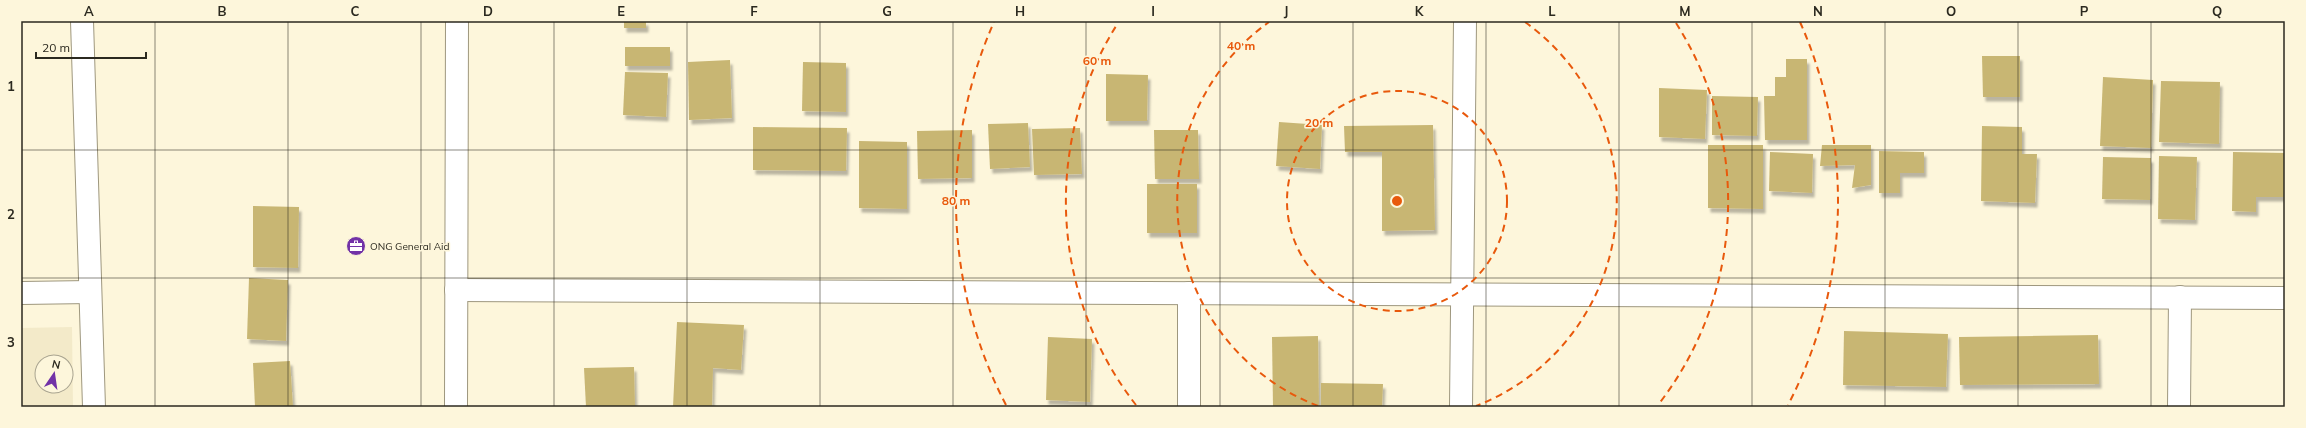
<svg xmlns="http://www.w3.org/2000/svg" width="2306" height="428" font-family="Mulish,sans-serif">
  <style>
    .built { fill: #f3eac9; fill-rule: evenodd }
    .building { fill: #c8b673; filter: url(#shadow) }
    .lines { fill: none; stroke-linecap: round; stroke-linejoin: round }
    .minor-casing { stroke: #9e977e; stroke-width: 24 }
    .minor { stroke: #fff; stroke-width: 22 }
    .grid { fill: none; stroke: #2b291f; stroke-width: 1; stroke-opacity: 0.55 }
    .ring { fill: none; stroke: #e8590c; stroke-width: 2; stroke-dasharray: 7 5 }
    .labels { text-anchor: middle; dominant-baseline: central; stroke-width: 3; stroke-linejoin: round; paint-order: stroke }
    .poi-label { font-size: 10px; fill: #2b291f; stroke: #fdf6db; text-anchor: start }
    .centre { fill: #e8590c; stroke: #fdf6db; stroke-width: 2 }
    .ring-label { font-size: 12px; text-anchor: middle; font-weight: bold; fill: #e8590c; stroke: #fdf6db; stroke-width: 3; stroke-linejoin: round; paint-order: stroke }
    .neatline { fill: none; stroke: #2b291f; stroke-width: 1.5 }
    .grid-label { font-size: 13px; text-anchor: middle; font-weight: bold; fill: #2b291f }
  </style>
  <defs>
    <filter id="shadow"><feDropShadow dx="2.5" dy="4.5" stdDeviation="1" flood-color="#0004"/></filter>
  </defs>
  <rect width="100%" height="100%" fill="#fdf6db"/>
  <path class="built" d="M72 327 73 407H21V328ZM42 362H66V386H42Z"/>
  <g class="building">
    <rect x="624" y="21" width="22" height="7"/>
    <rect x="625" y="47" width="45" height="19"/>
    <path d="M1982 56H2020V97H1983Z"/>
    <path d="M1786 59H1807V140H1765L1764 96H1775V77H1786Z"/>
    <path d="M730 60 732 118 689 120 688 62Z"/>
    <path d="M803 62 846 63V112L802 111Z"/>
    <path d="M625 72 668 73 666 117 623 115Z"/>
    <path d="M1106 74 1148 75 1147 121H1106Z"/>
    <path d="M2103 77 2153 80 2151 148 2100 146Z"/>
    <path d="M2161 81 2220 82 2219 144 2159 142Z"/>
    <path d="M1659 88 1707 90 1705 139 1659 137Z"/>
    <path d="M1712 96 1758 97 1757 136 1712 135Z"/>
    <path d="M1279 122 1322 125 1320 169 1276 166Z"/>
    <path d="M1028 123 1030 167 990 169 988 124Z"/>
    <path d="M1433 125 1435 230 1382 231V152H1345L1344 126Z"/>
    <path d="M1982 126 2022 127V154H2037L2035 203 1981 201Z"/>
    <path d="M753 127 847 128 846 171 753 170Z"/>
    <path d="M1080 128 1082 174 1034 175 1032 129Z"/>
    <path d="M972 130V178L918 179 917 131Z"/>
    <path d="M1154 130H1198L1199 179H1155Z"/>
    <path d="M859 141 907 142V209L859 208Z"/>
    <path d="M1708 145H1763V209L1708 208Z"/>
    <path d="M1822 145H1871V185L1852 188 1855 165 1820 166Z"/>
    <path d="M1879 151 1924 152V173H1900V193H1879Z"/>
    <path d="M1770 152 1813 154 1812 193 1769 191Z"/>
    <path d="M2233 152 2285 153V197H2256V212L2232 211Z"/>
    <path d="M2159 156 2197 157 2195 220 2158 219Z"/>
    <path d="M2103 157 2151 158 2150 200 2102 199Z"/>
    <rect x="1147" y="184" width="50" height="49"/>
    <path d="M253 206 299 207 298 268 253 267Z"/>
    <path d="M249 278 288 280 286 341 247 339Z"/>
    <path d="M677 322 744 325 741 370 713 368 712 407H673Z"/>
    <path d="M1844 331 1948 334 1946 387 1843 385Z"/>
    <path d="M2098 335 2099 384 1960 385 1959 337Z"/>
    <path d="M1318 336 1319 407H1273L1272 337Z"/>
    <path d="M1048 337 1092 339 1090 402 1046 400Z"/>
    <path d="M290 361 293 407H255L253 363Z"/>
    <path d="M634 367 635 407H586L584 368Z"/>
    <path d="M1321 383 1383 384 1382 407H1321Z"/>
  </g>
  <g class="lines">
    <defs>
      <g id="minor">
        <path d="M82 21 94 407"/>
        <path d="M456 290 2285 298"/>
        <path d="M21 293 90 292"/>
        <path d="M456 407 457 21"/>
        <path d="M1189 407V293"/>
        <path d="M1461 407 1465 21"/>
        <path d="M2179 407 2180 297"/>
      </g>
    </defs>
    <use href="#minor" class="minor-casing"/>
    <use href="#minor" class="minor"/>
  </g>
  <path class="grid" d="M155 21V407M288 21V407M421 21V407M554 21V407M687 21V407M820 21V407M953 21V407M1086 21V407M1220 21V407M1353 21V407M1486 21V407M1619 21V407M1752 21V407M1885 21V407M2018 21V407M2151 21V407M21 150H2285M21 278H2285"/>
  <g class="ring">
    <circle cx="1397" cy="201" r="110"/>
    <path d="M1318 406A220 220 0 0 1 1269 22M1525 22A220 220 0 0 1 1476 406"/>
    <path d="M1136 405A331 331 0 0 1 1118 23M1676 23A331 331 0 0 1 1658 405"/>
    <path d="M1006 405A441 441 0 0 1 994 22M1800 22A441 441 0 0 1 1788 405"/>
  </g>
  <defs>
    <symbol id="office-disc" viewBox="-11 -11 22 22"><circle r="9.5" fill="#7232a7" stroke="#fdf6db"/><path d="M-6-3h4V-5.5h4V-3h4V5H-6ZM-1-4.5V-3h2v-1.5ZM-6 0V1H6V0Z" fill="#fff"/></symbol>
  </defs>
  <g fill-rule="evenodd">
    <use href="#office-disc" x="345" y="235" width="22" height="22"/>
  </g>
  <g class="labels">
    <g class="poi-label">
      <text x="370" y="246">ONG General Aid</text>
    </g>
  </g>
  <circle cx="1397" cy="201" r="6" class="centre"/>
  <g class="ring-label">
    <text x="1241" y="50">40 m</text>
    <text x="1097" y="65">60 m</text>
    <text x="1319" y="127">20 m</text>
    <text x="956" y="205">80 m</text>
  </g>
  <rect width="2306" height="428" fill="none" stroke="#fdf6db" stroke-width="44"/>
  <g transform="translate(54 374) rotate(13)"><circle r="19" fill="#fdf6db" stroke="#a9a490"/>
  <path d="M0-3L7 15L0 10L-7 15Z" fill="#7232a7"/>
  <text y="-6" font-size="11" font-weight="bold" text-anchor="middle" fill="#2b291f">N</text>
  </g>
  <path d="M36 52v6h110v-6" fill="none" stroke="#2b291f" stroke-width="2"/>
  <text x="42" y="52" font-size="12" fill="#2b291f" stroke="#fdf6db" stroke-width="3" paint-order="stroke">20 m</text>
  <rect x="22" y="22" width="2262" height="384" class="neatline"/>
  <g class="grid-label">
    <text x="89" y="16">A</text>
    <text x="222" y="16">B</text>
    <text x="355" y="16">C</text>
    <text x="488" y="16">D</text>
    <text x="621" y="16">E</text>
    <text x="754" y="16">F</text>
    <text x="887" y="16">G</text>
    <text x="1020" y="16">H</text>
    <text x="1153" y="16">I</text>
    <text x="1286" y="16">J</text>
    <text x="1419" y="16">K</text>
    <text x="1552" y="16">L</text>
    <text x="1685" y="16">M</text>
    <text x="1818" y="16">N</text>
    <text x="1951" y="16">O</text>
    <text x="2084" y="16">P</text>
    <text x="2217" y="16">Q</text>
    <text x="11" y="91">1</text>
    <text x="11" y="219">2</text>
    <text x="11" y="347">3</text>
  </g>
</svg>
